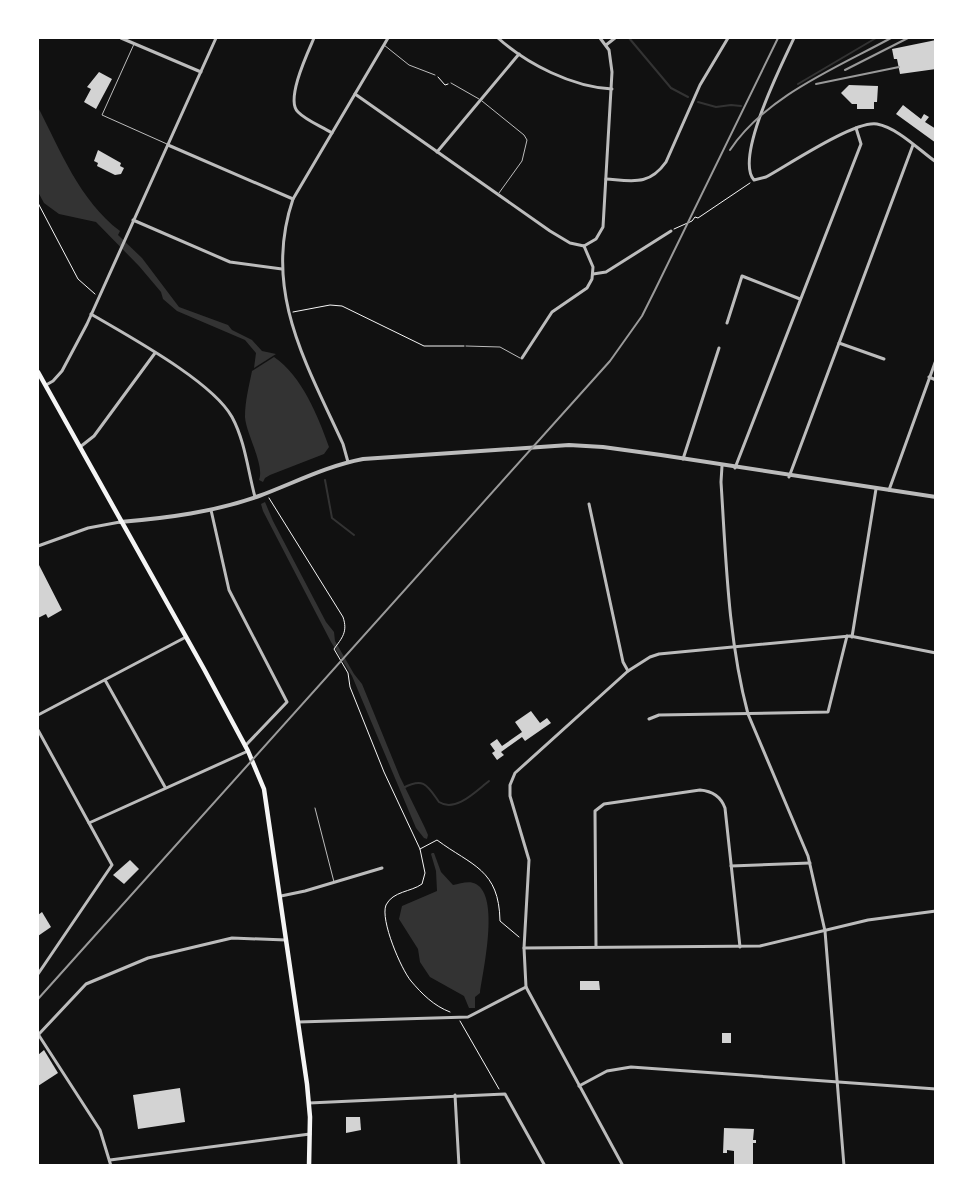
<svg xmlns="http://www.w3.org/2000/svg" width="973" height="1203" font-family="'Public Sans',sans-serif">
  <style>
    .water { fill: #333 }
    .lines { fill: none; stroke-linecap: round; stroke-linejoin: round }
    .stream { stroke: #333; stroke-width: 2 }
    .building { fill: #d3d3d3 }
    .path { stroke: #f5f5f5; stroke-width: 1 }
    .service { stroke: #bcbcbc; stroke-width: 1 }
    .minor { stroke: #bcbcbc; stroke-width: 3 }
    .tertiary { stroke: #bcbcbc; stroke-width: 4 }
    .secondary { stroke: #f5f5f5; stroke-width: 4.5 }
    .rail { stroke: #9a9a9a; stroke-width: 2 }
  </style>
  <rect width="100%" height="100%" fill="#111"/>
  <g class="water">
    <path d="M38 107C60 150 80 201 120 231L118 235 142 258 179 307 228 325 232 330 252 340 262 351 276 354 254 368 256 353 245 340 177 311 163 299 161 292 139 266 96 222 59 214 44 203 38 192Z"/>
    <path d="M274 357C302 376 318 416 329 447L324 454 270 475 265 478 263 482 259 480C265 465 246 434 245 417 245 401 249 386 252 371Z"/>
    <path d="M265 502 273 521 326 622 334 632 335 641 354 674 362 684 400 777 425 828 428 835 427 839 424 838 416 828 352 676 331 642 263 511 261 504Z"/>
    <path d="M432 853H434L441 872 453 885C460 884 469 880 476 884 500 897 483 970 480 993L475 997V1008H469L464 996 430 977 420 962 418 949 399 919 402 906 437 891 436 871 431 854Z"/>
  </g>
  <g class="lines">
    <g class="stream">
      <path d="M629 38 671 88 688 97"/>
      <path d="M798 84 876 38"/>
      <path d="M698 102 716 107 731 105 741 106"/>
      <path d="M325 480 332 518 354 535"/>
      <path d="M403 788C424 777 427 785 439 802 456 813 477 790 489 781"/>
    </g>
  </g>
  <g class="building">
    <path d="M936 40V69L900 74 897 59H894L892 49Z"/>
    <path d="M99 72 112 79 96 109 84 102 91 89 87 87Z"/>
    <path d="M849 85 878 86 877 102H874V109H857V104H852L841 93Z"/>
    <path d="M903 105 921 119 924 114 929 117 925 122 936 129V143L896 114Z"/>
    <path d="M98 150 121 163 120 166 124 168 121 174 115 175 97 166 98 163 94 161Z"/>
    <path d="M38 563 62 610 48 618 46 614 38 618Z"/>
    <path d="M531 711 540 723 547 718 551 723 525 741 522 737 501 752 504 755 497 760 492 753 495 751 490 744 497 739 502 746 522 732 515 722Z"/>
    <path d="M130 860 139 869 124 884 113 875Z"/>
    <path d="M42 912 51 927 38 936V915Z"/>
    <path d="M580 981H599L600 990H580Z"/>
    <rect x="722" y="1033" width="9" height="10"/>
    <path d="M44 1050 58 1073 38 1086V1055Z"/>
    <path d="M180 1088 185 1122 138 1129 133 1095Z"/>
    <path d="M346 1117H360L361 1130 346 1133Z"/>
    <path d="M724 1128 754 1129 753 1140H756V1143H753V1166H734V1151L727 1150V1153H723Z"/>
  </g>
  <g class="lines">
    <g class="path">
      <path d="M438 77 445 85 448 84"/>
      <path d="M38 203 78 279 95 294"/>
      <path d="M674 229 692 221 695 217 698 218 750 183"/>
      <path d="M293 312 330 305 342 306 424 346H464"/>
      <path d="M269 498 343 617C348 632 342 638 334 649L348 673 350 687 384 772 420 849 425 873 422 884C411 892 393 891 386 905 380 920 401 969 411 981 422 994 434 1006 450 1012"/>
      <path d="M420 849 437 840C472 866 499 869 500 921L519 937"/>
      <path d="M460 1021 499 1089"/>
    </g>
    <g class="service">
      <path d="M134 44 102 115 167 144"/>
      <path d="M384 45 409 65 435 75"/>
      <path d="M451 83 479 99"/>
      <path d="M482 101 524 135 527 140 522 161 499 193"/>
      <path d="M466 346 500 347 520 358"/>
      <path d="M315 808 334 882"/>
    </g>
    <g class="minor">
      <path d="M121 38 201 72"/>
      <path d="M314 38C308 52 285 100 298 112 307 121 321 126 332 133"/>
      <path d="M498 38C527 64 572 87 612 89"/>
      <path d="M794 38C783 62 734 158 754 180L766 177C788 165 855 120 877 124 898 128 919 150 936 162"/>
      <path d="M606 45 615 38"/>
      <path d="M355 94 550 231 570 243 584 246"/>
      <path d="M168 145 293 199"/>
      <path d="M437 152 519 54"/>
      <path d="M606 179C633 181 649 186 666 162L700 85 728 38"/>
      <path d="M133 220 230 262 282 269"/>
      <path d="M584 246 596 239 603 227 612 72 609 50 600 38"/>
      <path d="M593 274 606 272 671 231"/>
      <path d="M91 314C128 336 212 381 232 417 245 441 248 471 255 497"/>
      <path d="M727 323 742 276 800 299"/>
      <path d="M839 343 884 359"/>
      <path d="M522 358 552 312 587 288 592 279 593 267 584 246"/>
      <path d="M929 377 936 380"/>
      <path d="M46 385 53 381 62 371 87 324 216 38"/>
      <path d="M80 447 94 436 155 353"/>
      <path d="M683 459 719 348"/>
      <path d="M348 462 343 444C306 363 262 290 293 199L388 38"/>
      <path d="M722 466 721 482C726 559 728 639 748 714L808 856 825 931 844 1166"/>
      <path d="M735 468 861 144 856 128"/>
      <path d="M789 477 913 145"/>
      <path d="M889 490 936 360"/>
      <path d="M589 504 623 662 628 671"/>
      <path d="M211 510 229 590 287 702 245 746"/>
      <path d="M38 546 88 528 120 522"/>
      <path d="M852 637 876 489"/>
      <path d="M105 680 165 787"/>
      <path d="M38 715 186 637"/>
      <path d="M649 719 659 715 828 712 847 636"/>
      <path d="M38 730 112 865 38 974"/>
      <path d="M89 823 248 751"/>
      <path d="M731 866 810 863"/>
      <path d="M281 896 305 891 382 868"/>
      <path d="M596 947 595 811 604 804 700 790C712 791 721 797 725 808L740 947"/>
      <path d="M524 948 760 946 868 920 936 911"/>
      <path d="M298 1022 468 1017 526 987"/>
      <path d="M38 1034 100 1130 111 1166"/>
      <path d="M39 1034 86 984 148 958 232 938 286 940"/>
      <path d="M579 1086 607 1071 631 1067 936 1089"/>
      <path d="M455 1095 459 1166"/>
      <path d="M309 1103 505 1094 545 1166"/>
      <path d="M110 1160 310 1134"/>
      <path d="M623 1166 526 987 524 948 529 860 510 796V785L515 773 628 671 650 657 659 654 850 636 936 653"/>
    </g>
    <path class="tertiary" d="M120 522C168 518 214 512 259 496 294 483 326 466 363 459L569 445 603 447 661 455 936 497"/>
    <path class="secondary" d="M38 372 204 669 248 751 264 789 307 1084 310 1117 309 1166"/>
    <g class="rail">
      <path d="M845 70 908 38"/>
      <path d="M816 84 899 67"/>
      <path d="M730 150C766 96 836 68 891 38"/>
      <path d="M38 999 610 361 642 316 655 290 778 38"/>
    </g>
  </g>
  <rect width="973" height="1203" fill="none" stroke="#ffffff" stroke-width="78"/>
</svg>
